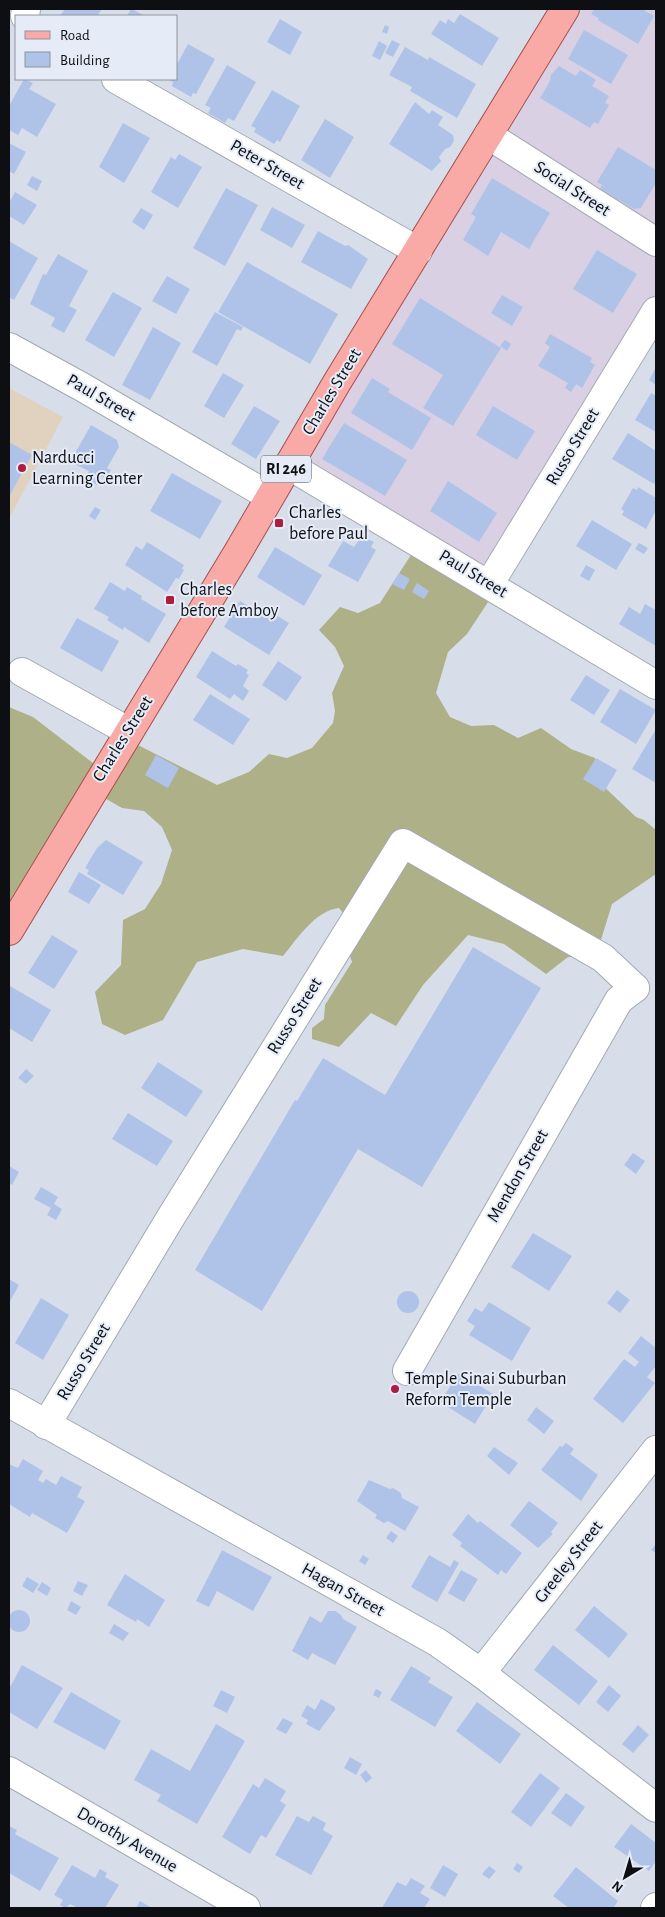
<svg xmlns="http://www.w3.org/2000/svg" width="665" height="1917" font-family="'Alegreya Sans',sans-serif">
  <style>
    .commercial { fill: #d9d0e4 }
    .education { fill: #e0d2bf }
    .forest { fill: #aeb087 }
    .building { fill: #afc3e8 }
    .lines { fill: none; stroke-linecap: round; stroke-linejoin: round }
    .street-casing { stroke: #a3a9b3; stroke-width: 30 }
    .primary-casing { stroke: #a44f4c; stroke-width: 30 }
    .street { stroke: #fff; stroke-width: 28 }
    .primary { stroke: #f9aaa7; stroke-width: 28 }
    .poi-dot { fill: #b01c3f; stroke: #e5ecf7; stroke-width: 2 }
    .labels { text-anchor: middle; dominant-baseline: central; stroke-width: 4; stroke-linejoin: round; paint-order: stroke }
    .shield { fill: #e5ecf7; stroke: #4e5157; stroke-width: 1 }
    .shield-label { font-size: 16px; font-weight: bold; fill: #0d0f12 }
    .street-label { font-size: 18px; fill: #0d0f12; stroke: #e5ecf7 }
    .poi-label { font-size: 18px; fill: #0d0f12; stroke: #e5ecf7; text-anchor: start }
  </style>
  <rect width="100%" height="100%" fill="#d8dee9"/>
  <path class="commercial" d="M555 9H656V309L492 580 295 465Z"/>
  <path class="education" d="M9 388 63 417 9 519Z"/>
  <path class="forest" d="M420 541 496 590 467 634 448 652 436 693 450 717 471 726 494 725 518 738 541 728 571 749 595 758 598 781 636 817 644 820 656 830V874L612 904 600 943 577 957H568L546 974 504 944 468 935 423 985 396 1026 371 1013 339 1047 312 1039V1028L324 1019 325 1005 352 962 345 941 352 924 339 908C316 910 297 939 283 956L243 949 197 962 163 1020 125 1035 102 1024 95 992 121 965 123 920 145 909 161 884 172 850 162 827 144 811 122 808 94 792 9 933V707L33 717 102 770 128 740 217 785 249 772 269 754 287 758 312 748 333 723 335 711 332 693 344 666 335 647 319 630 340 607 358 613 380 603Z"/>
  <g class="building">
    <path d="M65 9H102L97 16H60Z"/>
    <path d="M131 9H132L145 16H127Z"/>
    <path d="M595 9H642L654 16 638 44 598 20 599 18 591 14Z"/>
    <path d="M460 14 499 38 482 66 431 34 440 20 446 24 448 19 454 23Z"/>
    <path d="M280 19 302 32 290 55 267 42Z"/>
    <path d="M385 25 389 27 387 34 382 32Z"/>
    <path d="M584 30 628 55 611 84 568 59Z"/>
    <path d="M392 40 400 44 393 57 385 53Z"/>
    <path d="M379 41 387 46 380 60 372 56Z"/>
    <path d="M188 44 215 59 196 94 193 93 191 97 172 86 173 82 167 79H176V66Z"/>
    <path d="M405 47 428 60 429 57 476 84 457 118 410 91 412 87 389 75Z"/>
    <path d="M227 65 256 82 234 121 228 118 225 123 208 113 211 108 205 105Z"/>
    <path d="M559 66 576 76 580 70 596 80 592 86 609 96 605 103 609 105 598 124 594 122 590 128 540 98 550 81 551 75Z"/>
    <path d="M24 79 33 83 29 89 56 104 37 137 22 128 18 135 9 130V106Z"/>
    <path d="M272 90 300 106 280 142 277 140 274 144 254 132 256 128 251 126Z"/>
    <path d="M415 102 429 114 432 110 443 117 438 125 453 135 454 141 450 147 445 149 439 157 441 161 432 171 389 144Z"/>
    <path d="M325 119 354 137 330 178 301 160Z"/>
    <path d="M123 123 150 138 124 183 99 167Z"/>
    <path d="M9 143 26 152 14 174 9 171Z"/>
    <path d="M618 147 656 170V183L641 208 634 209 600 189 602 185 597 182Z"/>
    <path d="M179 154 202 167 178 208 151 192 171 157 175 160Z"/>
    <path d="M32 176 42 181 37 191 27 185Z"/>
    <path d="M492 178 550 213 529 249 501 232 488 256 463 240 476 217 471 214Z"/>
    <path d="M226 188 258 205 225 266 193 248Z"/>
    <path d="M15 192 37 205 24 225 9 216V203Z"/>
    <path d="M272 207 305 225 292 248 260 230Z"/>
    <path d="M141 208 153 215 144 230 132 222Z"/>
    <path d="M318 231 345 246 348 245 368 259 351 289 301 262Z"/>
    <path d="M9 241 38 258 14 300 9 297Z"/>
    <path d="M597 250 637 274 613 313 573 289Z"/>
    <path d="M58 254 88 271 69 306 77 310 64 333 51 326 55 318 30 304 43 274 46 275Z"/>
    <path d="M247 262 338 314 310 364 218 312Z"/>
    <path d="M167 276 190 289 176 314 152 301Z"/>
    <path d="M113 292 142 308 114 357 85 340Z"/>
    <path d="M502 295 523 307 512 326 491 313Z"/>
    <path d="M420 298 501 348 453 426 423 408 443 375 392 344Z"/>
    <path d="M215 312 243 327 241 331 237 329 217 366 192 352Z"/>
    <path d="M153 327 181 343 150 400 122 385Z"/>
    <path d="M550 334 592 358 590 362 595 365 582 388 576 384 571 392 565 388 568 383 538 366 550 347 545 343Z"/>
    <path d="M505 340 511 344 507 351 500 346Z"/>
    <path d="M656 367V385L649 380Z"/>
    <path d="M223 373 244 385 224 418 204 406Z"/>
    <path d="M372 378 390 389 388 392 431 418 412 450 351 413Z"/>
    <path d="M651 393 656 396V432L635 420Z"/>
    <path d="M254 406 280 421 256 459 231 444Z"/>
    <path d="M493 406 535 431 517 460 476 435Z"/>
    <path d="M344 423 407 460 385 496 322 459Z"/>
    <path d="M91 425 117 440 119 447 107 468 111 470 106 478 102 476 97 485 85 478 89 471 70 462Z"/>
    <path d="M628 433 656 451V480L654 484 612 459Z"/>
    <path d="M9 442 32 455 9 497Z"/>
    <path d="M172 473 222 501 200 539 150 511Z"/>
    <path d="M448 481 497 513 479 542 430 511Z"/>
    <path d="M638 487 656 498V510L646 529 622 515 624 511 621 509 633 488 637 490Z"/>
    <path d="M95 507 101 510 95 520 89 516Z"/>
    <path d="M592 520 632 544 616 570 576 546Z"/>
    <path d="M362 536 374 542 371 547 376 550 358 582 328 566 343 541 354 547Z"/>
    <path d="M147 542 184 565 182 569 184 570 179 579 176 578 167 592 125 565 136 546 142 550Z"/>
    <path d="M639 543 648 548 644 554 635 549Z"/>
    <path d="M275 547 322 575 304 606 257 577Z"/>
    <path d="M586 565 595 570 589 581 580 576Z"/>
    <path d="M399 573 410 579 404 590 392 584Z"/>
    <path d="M110 582 125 591 127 587 142 596 141 599 166 614 149 643 124 627 123 630 107 620 109 617 94 609Z"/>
    <path d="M417 583 429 591 424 599 412 592Z"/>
    <path d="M240 601 267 618 271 612 289 623 269 655 224 627Z"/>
    <path d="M645 604 656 610V646L619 624 629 607 640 614Z"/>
    <path d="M77 618 119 641 102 672 60 648Z"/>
    <path d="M212 651 236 666 238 664 248 670 246 673 249 675 243 686 249 691 243 701 234 694 230 699 196 677Z"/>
    <path d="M278 661 302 677 286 701 262 685Z"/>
    <path d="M586 675 610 690 594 715 570 700Z"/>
    <path d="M620 689 656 710 636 744 600 722Z"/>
    <path d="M210 694 250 719 233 745 193 720Z"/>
    <path d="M656 729V783L632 769Z"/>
    <path d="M156 755 179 768 168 788 145 775Z"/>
    <path d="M596 758 617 770 604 792 583 779Z"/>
    <path d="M106 840 143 862 123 895 87 874 89 870 85 868 97 848Z"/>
    <path d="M79 872 101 885 89 904 68 892Z"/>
    <path d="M52 935 78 951 54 989 28 973Z"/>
    <path d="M473 947 541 988 422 1187 358 1149 262 1311 195 1270 295 1100 297 1101 323 1058 385 1095Z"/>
    <path d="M10 986 51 1010 32 1042 9 1028Z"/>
    <path d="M158 1062 203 1091 186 1117 141 1088Z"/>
    <path d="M26 1069 34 1076 26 1084 18 1078Z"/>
    <path d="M128 1113 173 1141 157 1166 112 1139Z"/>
    <path d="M633 1153 645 1161 636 1174 624 1165Z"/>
    <path d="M9 1166 19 1172 12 1185 9 1183Z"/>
    <path d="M41 1187 58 1197 54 1204 62 1209 56 1220 47 1215 51 1208 34 1199Z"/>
    <path d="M533 1233 572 1256 549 1291 511 1267Z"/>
    <path d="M9 1279 19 1285 9 1303Z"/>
    <path d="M617 1290 630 1300 620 1313 607 1303Z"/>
    <circle cx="408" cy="1302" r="11"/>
    <path d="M41 1298 69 1315 43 1360 15 1343Z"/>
    <path d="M489 1302 531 1328 512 1361 469 1335 475 1326 467 1321 475 1308 482 1312Z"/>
    <path d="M641 1336 656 1348V1366L647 1377 655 1383 623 1423 593 1399 624 1359 635 1367 639 1362 628 1353Z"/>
    <path d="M459 1373 493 1394 475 1424 440 1402Z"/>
    <path d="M536 1407 554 1421 544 1434 527 1420Z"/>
    <path d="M566 1443 574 1449 570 1454 598 1475 581 1501 541 1470 560 1446 562 1447Z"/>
    <path d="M494 1447 518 1463 509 1475 487 1456Z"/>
    <path d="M23 1459 43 1471 38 1480 43 1483 46 1479 56 1485 61 1476 82 1487 77 1497 85 1501 67 1533 32 1513 30 1517 9 1504V1464L18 1468Z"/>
    <path d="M369 1480 390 1489 393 1488 401 1493 402 1498 419 1507 405 1531 388 1521 384 1523 375 1518 377 1515 357 1501Z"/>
    <path d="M529 1501 558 1523 551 1532 553 1534 538 1548 510 1525Z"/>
    <path d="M468 1514 478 1523 480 1521 522 1553 506 1574 501 1570 498 1575 460 1546 462 1543 452 1535Z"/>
    <path d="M391 1531 398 1536 393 1543 386 1538Z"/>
    <path d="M656 1544V1553L651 1550Z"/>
    <path d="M222 1550 272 1577 253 1611 217 1591 209 1607 196 1601Z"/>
    <path d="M363 1555 369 1559 365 1565 359 1561Z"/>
    <path d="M429 1555 450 1567 454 1560 459 1563 437 1602 411 1587Z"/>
    <path d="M461 1570 478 1579 464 1602 448 1593Z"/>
    <path d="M125 1574 165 1600 149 1627 137 1619 136 1622 107 1605Z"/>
    <path d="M27 1577 39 1584 33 1593 22 1586Z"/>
    <path d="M78 1581 88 1585 82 1596 73 1591Z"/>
    <path d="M42 1582 51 1588 47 1596 37 1590Z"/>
    <path d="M71 1601 81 1607 76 1615 67 1610Z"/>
    <path d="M594 1606 628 1634 609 1658 575 1630Z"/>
    <circle cx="19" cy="1621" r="11"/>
    <path d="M328 1611H335L341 1615 343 1619 357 1627 335 1665 312 1653 308 1660 292 1651 310 1616 321 1623Z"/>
    <path d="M114 1624 129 1633 123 1641 109 1633Z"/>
    <path d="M553 1645 598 1681 579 1705 534 1670Z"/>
    <path d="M22 1665 63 1688 37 1729 9 1712V1689Z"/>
    <path d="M411 1666 431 1678 428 1682 453 1697 435 1727 390 1700Z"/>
    <path d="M609 1685 621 1696 608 1712 596 1702Z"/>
    <path d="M376 1689 382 1692 379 1698 373 1695Z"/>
    <path d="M221 1690 235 1697 227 1713 213 1706Z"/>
    <path d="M71 1692 121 1721 105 1750 53 1722Z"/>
    <path d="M321 1699 335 1707V1710L319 1731 306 1724 308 1720 301 1716 307 1705 315 1710Z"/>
    <path d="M477 1702 521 1734 500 1764 456 1731Z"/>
    <path d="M283 1718 293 1723 286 1734 276 1729Z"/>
    <path d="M216 1724 245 1741 197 1824 157 1801 161 1795 134 1780 151 1749 190 1771Z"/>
    <path d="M638 1725 649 1735 633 1753 622 1744Z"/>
    <path d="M350 1757 362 1764 356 1775 344 1768Z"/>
    <path d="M366 1770 372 1778 366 1783 360 1775Z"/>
    <path d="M540 1773 560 1788 531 1827 511 1812Z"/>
    <path d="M265 1778 286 1791 280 1801 286 1805 266 1838 261 1835 250 1854 222 1837 253 1784 259 1788Z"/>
    <path d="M566 1793 585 1807 571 1827 551 1813Z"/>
    <path d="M297 1816 309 1822 313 1816 326 1823 323 1830 333 1836 311 1875 275 1855Z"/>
    <path d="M631 1824 656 1843V1861L649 1871 614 1847Z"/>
    <path d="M9 1826 17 1830 15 1834 59 1858 40 1891 9 1873Z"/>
    <path d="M517 1863 523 1867 519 1873 513 1869Z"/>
    <path d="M72 1865 95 1878 100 1869 107 1873 105 1877 119 1885 105 1908H78L70 1904 66 1908 60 1905 63 1900 54 1895Z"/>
    <path d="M443 1865 458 1874 445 1897 430 1888Z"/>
    <path d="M489 1866 496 1871 489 1879 482 1874Z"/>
    <path d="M576 1867 618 1901 613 1908H569L553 1896Z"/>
    <path d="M411 1878 425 1886 420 1893 430 1899 424 1908H382L397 1882 406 1886Z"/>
    <path d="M140 1901 152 1908H136Z"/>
  </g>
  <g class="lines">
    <defs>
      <g id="street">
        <path d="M25 16 26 9"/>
        <path d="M116 79 418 251"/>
        <path d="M488 135 656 242"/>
        <path d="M9 347 82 387 269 496"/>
        <path d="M288 465 656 685"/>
        <path d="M490 583 656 311"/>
        <path d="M22 672 128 731"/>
        <path d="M407 1371 619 1000 635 988"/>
        <path d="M9 1403 437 1642 481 1673 656 1808"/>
        <path d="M46 1425 171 1217 403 843 603 958 635 988"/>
        <path d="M481 1673 656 1450"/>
        <path d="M9 1771 246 1908"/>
        <path d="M655 1908 656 1907"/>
      </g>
      <path id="primary" d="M9 931 238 552 336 384 565 9"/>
    </defs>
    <use href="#street" class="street-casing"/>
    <use href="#primary" class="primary-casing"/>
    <use href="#street" class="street"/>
    <use href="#primary" class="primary"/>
  </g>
  <g class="poi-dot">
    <circle cx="22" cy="468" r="5"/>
    <rect x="274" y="518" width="10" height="10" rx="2.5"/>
    <rect x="165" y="595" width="10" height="10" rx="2.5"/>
    <circle cx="395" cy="1389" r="5"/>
  </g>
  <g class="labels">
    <rect class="shield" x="261" y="455.5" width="50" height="27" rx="4"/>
    <g class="shield-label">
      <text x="286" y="469">RI 246</text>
    </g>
    <g class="street-label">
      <text transform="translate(267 165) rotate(30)">Peter Street</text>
      <text transform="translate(572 189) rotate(33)">Social Street</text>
      <text transform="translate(332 392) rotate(-59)">Charles Street</text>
      <text transform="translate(101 398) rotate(30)">Paul Street</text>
      <text transform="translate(573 447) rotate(-59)">Russo Street</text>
      <text transform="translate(473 574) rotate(31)">Paul Street</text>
      <text transform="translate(123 739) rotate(-58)">Charles Street</text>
      <text transform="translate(295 1016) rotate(-58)">Russo Street</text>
      <text transform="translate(518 1176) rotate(-60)">Mendon Street</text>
      <text transform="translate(84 1362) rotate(-59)">Russo Street</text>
      <text transform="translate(569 1562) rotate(-52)">Greeley Street</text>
      <text transform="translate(343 1590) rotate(29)">Hagan Street</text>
      <text transform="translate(127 1840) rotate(30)">Dorothy Avenue</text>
    </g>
    <g class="poi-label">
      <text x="32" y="458">Narducci<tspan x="32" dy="21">Learning Center</tspan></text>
      <text x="289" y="513">Charles<tspan x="289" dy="21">before Paul</tspan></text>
      <text x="180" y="590">Charles<tspan x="180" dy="21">before Amboy</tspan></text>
      <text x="405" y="1379">Temple Sinai Suburban<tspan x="405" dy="21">Reform Temple</tspan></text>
    </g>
  </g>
  <rect width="665" height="1917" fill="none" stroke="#0d0f12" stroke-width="20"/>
  <rect x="15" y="15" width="162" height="65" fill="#e5ecf7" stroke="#8f949b"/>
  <rect x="25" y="31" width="25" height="8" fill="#f9aaa7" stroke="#8f949b"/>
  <text x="60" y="40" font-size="15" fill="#0d0f12">Road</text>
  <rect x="25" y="52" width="25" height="15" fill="#afc3e8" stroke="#8f949b"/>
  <text x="60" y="65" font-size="15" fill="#0d0f12">Building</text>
  <g transform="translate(625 1877) rotate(218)" stroke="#e5ecf7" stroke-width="4" paint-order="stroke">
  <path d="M0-4L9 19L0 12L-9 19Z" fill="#0d0f12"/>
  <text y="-8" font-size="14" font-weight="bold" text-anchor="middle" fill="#0d0f12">N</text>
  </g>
</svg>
